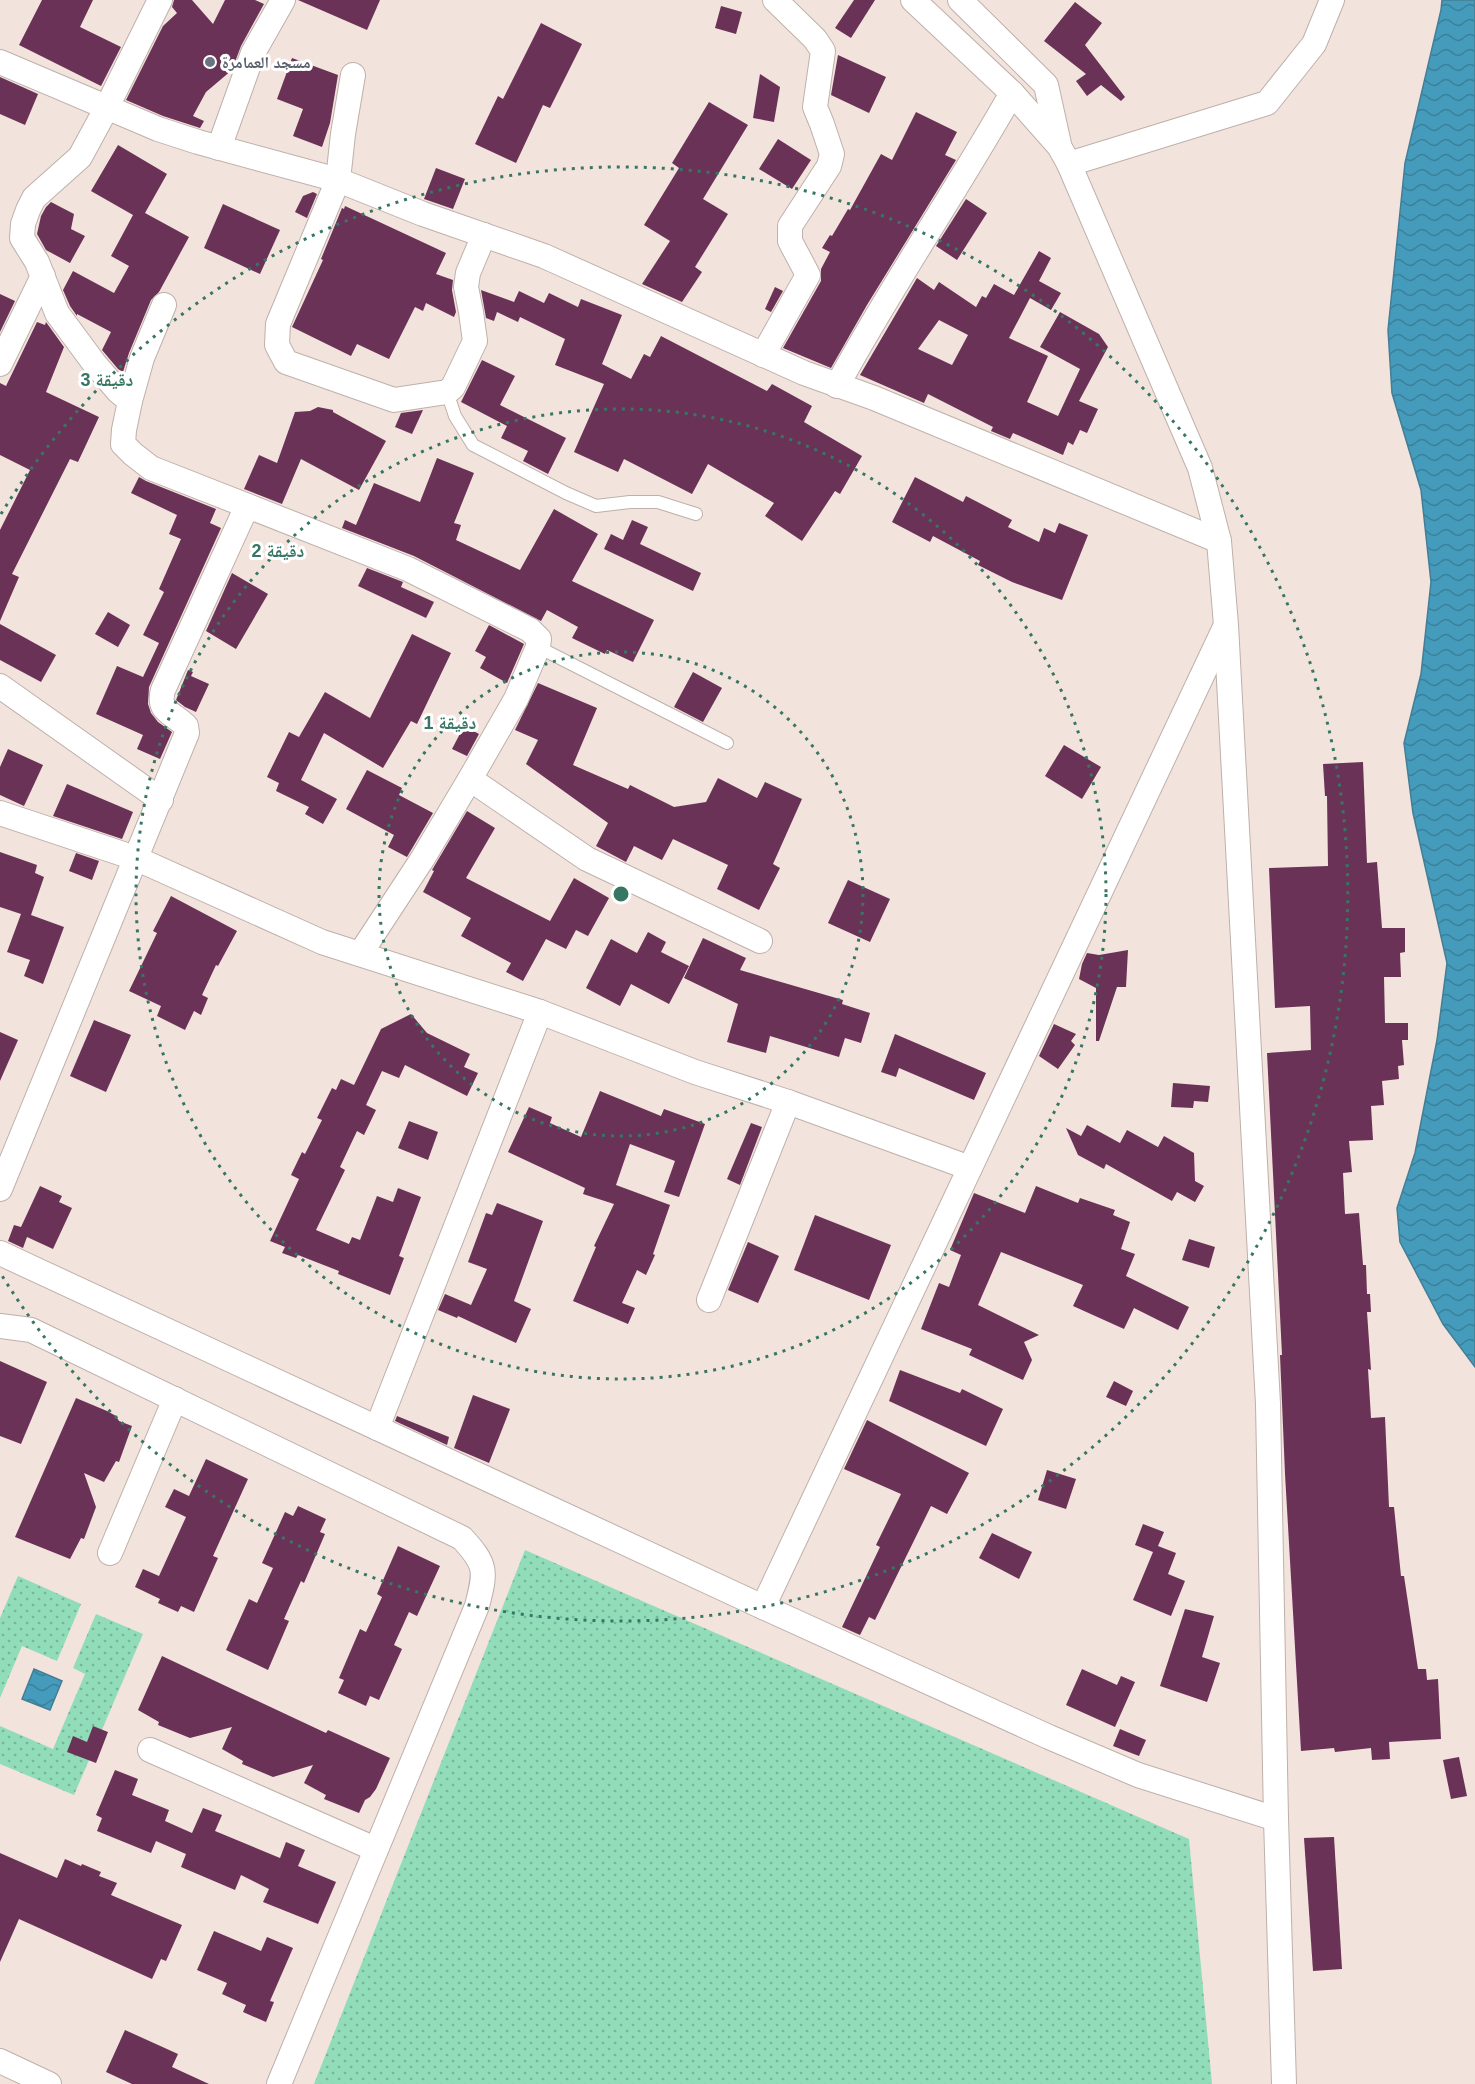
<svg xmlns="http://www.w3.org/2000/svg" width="1475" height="2084" font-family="Helvetica,'Noto Naskh Arabic',sans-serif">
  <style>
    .green { fill: url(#green-dots) }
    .water { fill: url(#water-waves); stroke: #447e95; stroke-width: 1.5 }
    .building { fill: #6b3257; fill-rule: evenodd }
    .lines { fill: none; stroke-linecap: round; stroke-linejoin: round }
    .lane-casing { stroke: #beb0aa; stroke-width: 14 }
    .street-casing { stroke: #beb0aa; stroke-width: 26 }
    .lane { stroke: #fff; stroke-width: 12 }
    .street { stroke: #fff; stroke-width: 24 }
    .ring { fill: none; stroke: #377663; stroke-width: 3; stroke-dasharray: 3 6 }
    .worship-dot { fill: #6b7280; stroke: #fff; stroke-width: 2 }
    .labels { text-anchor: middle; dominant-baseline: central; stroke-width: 6; stroke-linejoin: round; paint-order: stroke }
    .worship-label { font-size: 16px; font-weight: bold; fill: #5b616d; stroke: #fff; text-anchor: start }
    .centre { fill: #377663; stroke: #fff; stroke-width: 3 }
    .ring-label { font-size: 18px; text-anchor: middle; font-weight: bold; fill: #377663; stroke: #fff; stroke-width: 6; stroke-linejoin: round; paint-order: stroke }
  </style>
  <defs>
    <pattern id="green-dots" width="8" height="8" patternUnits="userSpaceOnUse" patternTransform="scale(1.5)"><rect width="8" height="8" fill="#91ddba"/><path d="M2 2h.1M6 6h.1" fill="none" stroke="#78b498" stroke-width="1.8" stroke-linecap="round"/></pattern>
    <pattern id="water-waves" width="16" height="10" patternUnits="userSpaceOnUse" patternTransform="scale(1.5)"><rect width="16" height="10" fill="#459bbc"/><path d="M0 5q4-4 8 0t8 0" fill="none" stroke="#3b809a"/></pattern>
  </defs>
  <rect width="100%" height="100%" fill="#f3e3dd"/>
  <g class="green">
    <path d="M525 1550 1189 1839 1212 2084H314Z"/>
    <path d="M18 1576 81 1604 57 1661 22 1646 0 1698V1618Z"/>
    <path d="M96 1614 143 1634 74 1795 0 1764V1726L53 1749 85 1674 73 1668Z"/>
  </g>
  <g class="water">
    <path d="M1442 0H1475V1367L1443 1324 1400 1242 1397 1208 1415 1153 1437 1040 1447 963 1413 813 1404 743 1421 674 1431 582 1421 490 1392 393 1388 330 1405 163 1441 10Z"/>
    <path d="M34 1669 62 1681 50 1710 22 1699Z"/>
  </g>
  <g class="building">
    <path d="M42 0H93L80 27 121 47 101 86 19 45Z"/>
    <path d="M174 0H192L213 24 225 0H255L264 4 241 46 232 70 206 92 193 116 204 121 200 128 163 116 126 100 163 26 177 13 172 7Z"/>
    <path d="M298 0H380L367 30Z"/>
    <path d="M854 0H875L851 38 835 28Z"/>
    <path d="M1075 2 1102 23 1085 45 1125 97 1121 101 1101 85 1087 96 1076 81 1086 74 1044 41Z"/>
    <path d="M721 6 742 12 736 34 715 28Z"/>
    <path d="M541 23 582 44 550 108 543 105 516 163 475 144 498 96 503 99Z"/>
    <path d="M838 55 886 77 869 113 831 95Z"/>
    <path d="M292 58 338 75 330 123 322 147 293 136 303 109 277 99Z"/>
    <path d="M760 74 780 87 774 122 753 118Z"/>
    <path d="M0 77 38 94 25 125 0 114Z"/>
    <path d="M709 102 748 125 703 199 728 214 695 267 702 272 682 302 642 284 670 241 644 225 679 168 672 163Z"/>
    <path d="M916 112 957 132 945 155 956 160 867 305 831 368 783 348 821 281V269L830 252 822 248 830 235 832 236 848 209 850 210 881 154 892 160Z"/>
    <path d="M778 139 811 160 792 189 759 169Z"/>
    <path d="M118 145 167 174 145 213 189 237 159 292 151 300 129 353 123 372 118 369 102 350 111 332 77 314V316L70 306 63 290 73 271 114 293 129 266 111 256 133 215 91 191Z"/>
    <path d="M436 168 465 179 453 209 424 199Z"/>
    <path d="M313 192 317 194 307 218 295 212 303 196Z"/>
    <path d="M966 199 987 213 957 260 936 246Z"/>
    <path d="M51 202 74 214 71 229 85 236 70 263 46 250 37 234 41 216 46 207Z"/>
    <path d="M223 204 280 230 260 274 204 248Z"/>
    <path d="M345 206 446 253 436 274 453 280 452 290 456 312 454 317 426 303 423 311 415 307 389 359 357 344 351 356 292 327 323 260 321 259 342 208 344 209Z"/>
    <path d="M1039 251 1051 258 1039 281 1061 293 1051 310 1030 298 1009 338 1048 356 1027 402 1058 416 1080 369 1040 347 1060 312 1099 334 1108 347 1079 401 1098 409 1087 433 1080 430 1073 445 1068 442 1063 455 1013 433 1010 439 991 431 993 427 928 394 924 403 860 375 917 278 934 290 939 282 976 307 982 296 986 298 994 284 1014 295ZM939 320 968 335 952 365 918 349Z"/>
    <path d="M775 287 783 291 771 312 765 309Z"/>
    <path d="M481 290 514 302 519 291 544 303 549 293 578 307 581 299 622 315 602 364 631 379 644 354 650 357 661 336 767 391 772 384 812 406 804 422 862 456 840 494 835 491 802 541 765 516 774 503 708 464 692 494 624 459 618 472 574 452 604 384 555 365 565 339 520 317 518 322 497 312 494 321 486 318Z"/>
    <path d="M0 294 15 301 0 332Z"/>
    <path d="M37 322 45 325 46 322 64 347 46 392 99 417 78 462 70 459 12 574 19 577 0 621V530L30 470 0 455V383L6 386Z"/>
    <path d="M482 360 515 376 500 405 566 438 548 474 523 461 528 451 501 438 507 426 461 402Z"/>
    <path d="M318 407 333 410V412L386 441 359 490 301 459 282 504 244 489 259 455 277 463 295 412 310 411Z"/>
    <path d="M423 410 412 434 395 427 401 413Z"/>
    <path d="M437 458 474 473 454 523 461 525 456 540 520 570 554 509 598 534 572 581 654 620 633 662 607 650 605 654 572 638 578 627 547 610 541 621 414 556 342 528 345 520 356 525 374 483 420 502Z"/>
    <path d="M139 477 146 481 216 509 210 523 221 528 149 687 148 704 151 713 158 722 172 732 160 759 137 749 143 735 96 714 117 666 143 677 159 643 143 635 164 592 159 589 181 539 169 534 177 515 131 493Z"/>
    <path d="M915 477 963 502 966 496 1012 520 1008 527 1039 542 1044 528 1055 533 1059 523 1088 535 1062 600 1012 582 978 565 980 561 933 536 930 542 892 522Z"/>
    <path d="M632 520 648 527 640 544 701 573 693 591 604 549 611 534 623 540Z"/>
    <path d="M367 568 403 582 401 587 434 602 426 618 358 586Z"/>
    <path d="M232 573 268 594 236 649 206 631Z"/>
    <path d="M108 612 130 625 118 647 95 634Z"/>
    <path d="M0 624 56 655 41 682 0 660Z"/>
    <path d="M489 625 524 644 507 683 480 668 486 657 475 651Z"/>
    <path d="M412 634 451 653 417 724 411 721 383 768 324 733 301 780 337 799 323 824 305 814 309 807 276 791 279 783 267 777 289 732 299 737 325 692 370 718Z"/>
    <path d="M188 670 193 672 191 676 209 684 196 712 185 707 176 700Z"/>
    <path d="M693 672 722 688 703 722 674 707Z"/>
    <path d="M538 683 597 708 573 765 628 789 630 785 674 807 706 802 718 778 757 798 765 782 802 799 773 864 780 868 759 910 717 889 728 865 673 839 662 860 634 846 626 862 596 846 608 823 526 764 538 740 515 730Z"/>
    <path d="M464 726 479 734 467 756 452 749Z"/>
    <path d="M1064 745 1101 767 1082 799 1045 776Z"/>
    <path d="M8 749 43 765 24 806 0 795V767Z"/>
    <path d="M1363 762 1367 863 1377 862 1382 928H1405V952L1400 953 1401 977H1384L1385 1023H1408V1040H1402L1404 1065 1398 1066 1399 1079 1382 1081 1384 1105 1371 1106 1373 1140 1349 1141 1352 1172 1343 1173 1345 1214 1359 1213 1363 1265H1366L1367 1294H1370L1371 1312H1367L1371 1370 1368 1369 1371 1418 1385 1417 1389 1507H1394L1401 1576H1404L1418 1669H1426L1427 1680 1438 1679 1441 1739 1389 1742 1390 1759 1372 1760 1371 1748 1335 1752 1334 1748 1301 1751 1285 1474 1280 1355H1282L1267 1053 1311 1050 1310 1006 1275 1008 1269 868 1328 866 1327 796H1325L1323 764Z"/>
    <path d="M367 770 402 788 399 795 433 813 407 857 388 847 394 835 346 809Z"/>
    <path d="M67 784 133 812 122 839 53 816Z"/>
    <path d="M467 811 495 828 466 878 550 921 574 878 609 898 588 936 576 930 566 949 546 939 523 981 506 972 511 963 461 936 471 918 423 892 434 871 432 870Z"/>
    <path d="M0 852 37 865 35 873 44 877 31 915 64 927 43 984 24 976 30 960 7 952 21 914 0 907Z"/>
    <path d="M76 853 99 861 92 880 69 871Z"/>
    <path d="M848 880 890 899 870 942 828 923Z"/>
    <path d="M171 896 237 931 218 966 216 965 202 995 208 998 201 1015 194 1011 185 1030 157 1016 161 1006 129 991 157 933 153 931Z"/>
    <path d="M648 932 666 942 661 952 689 966 669 1004 631 984 620 1006 586 988 611 939 637 953Z"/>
    <path d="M703 938 746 958 740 970 843 1000 842 1004 870 1013 861 1043 845 1038 839 1057 770 1036 766 1053 727 1042 738 1004 684 978Z"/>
    <path d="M1128 950 1126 987H1117L1099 1041H1096V988L1079 979 1082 964 1087 953 1099 955Z"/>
    <path d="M411 1014 427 1033 470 1054 464 1067 478 1073 467 1096 405 1065 399 1078 382 1071 366 1105 376 1110 364 1135 357 1131 340 1167 345 1170 316 1230 349 1244 352 1237 360 1240 377 1196 393 1202 398 1188 421 1197 399 1256 404 1258 390 1295 338 1274 339 1271 298 1255 296 1258 282 1253 285 1247 270 1241 299 1179 291 1175 302 1152 305 1154 322 1120 317 1118 332 1088 336 1090 341 1079 354 1085 381 1029Z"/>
    <path d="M94 1020 131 1035 106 1092 70 1076Z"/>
    <path d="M1054 1024 1076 1034 1071 1041 1075 1045 1058 1069 1039 1056Z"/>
    <path d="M0 1032 18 1040 0 1081Z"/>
    <path d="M895 1034 986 1073 974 1100 899 1068 896 1077 881 1072Z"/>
    <path d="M1173 1083 1210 1086 1208 1102 1194 1101 1193 1108 1171 1107Z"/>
    <path d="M600 1091 661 1116 664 1109 705 1124 679 1197 664 1192 675 1161 630 1144 616 1185 670 1205 653 1254 655 1255 646 1275 637 1270 622 1303 635 1308 628 1324 573 1301 596 1247 594 1246 614 1204 583 1194 585 1188 508 1152 529 1107 552 1117 550 1123 581 1137Z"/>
    <path d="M409 1121 438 1132 428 1160 398 1148Z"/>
    <path d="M751 1123 762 1127 740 1185 727 1179Z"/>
    <path d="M1087 1125 1120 1143 1127 1130 1158 1147 1164 1136 1194 1153 1195 1181 1204 1186 1195 1202 1177 1192 1172 1201 1106 1164 1104 1169 1078 1155 1066 1128 1081 1136Z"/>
    <path d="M40 1186 62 1196 59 1202 72 1208 53 1249 27 1237 23 1248 8 1241 14 1225 21 1227Z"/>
    <path d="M1036 1186 1078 1203 1080 1198 1115 1210 1113 1215 1130 1222 1121 1249 1135 1254 1126 1276 1189 1307 1178 1330 1134 1308 1124 1329 1073 1306 1083 1285 1001 1252 978 1305 1039 1335 1024 1342 1032 1360 1023 1380 969 1355 972 1349 921 1329 939 1283 949 1287 961 1255 950 1250 974 1193 1025 1213Z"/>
    <path d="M497 1203 543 1221 514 1301 531 1309 516 1343 458 1316 457 1318 438 1310 445 1294 471 1305 487 1269 468 1262 486 1213 492 1215Z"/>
    <path d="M815 1215 891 1245 869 1300 794 1270Z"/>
    <path d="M1189 1239 1215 1247 1209 1268 1182 1260Z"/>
    <path d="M748 1242 779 1256 758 1303 728 1290Z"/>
    <path d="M0 1361 47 1382 21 1444 0 1436Z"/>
    <path d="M900 1370 960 1393 962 1389 1003 1409 986 1446 889 1401Z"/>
    <path d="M1114 1381 1133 1391 1126 1406 1106 1397Z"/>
    <path d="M473 1395 510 1409 489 1463 454 1448Z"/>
    <path d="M76 1398 107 1411 116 1416 119 1421 132 1426 119 1462 116 1461 104 1482 84 1473 96 1507 84 1539 81 1538 70 1559 15 1537Z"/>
    <path d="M397 1416 449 1437 447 1445 395 1421Z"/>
    <path d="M867 1420 969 1473 947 1514 931 1506 875 1620 869 1617 860 1635 842 1627 880 1547 876 1545 901 1494 844 1469Z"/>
    <path d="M206 1459 248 1479 213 1556 218 1558 194 1612 181 1606 178 1612 158 1603 160 1599 135 1587 143 1569 159 1576 186 1517 165 1507 174 1489 189 1496Z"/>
    <path d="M1047 1470 1076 1479 1066 1509 1038 1500Z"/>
    <path d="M298 1506 326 1519 320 1532 325 1534 304 1583 301 1581 284 1619 289 1621 268 1670 226 1650 249 1599 257 1603 273 1568 262 1563 285 1512 293 1516Z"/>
    <path d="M1143 1524 1164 1532 1158 1546 1176 1553 1168 1574 1185 1581 1171 1616 1133 1600 1153 1552 1135 1545Z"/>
    <path d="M992 1533 1032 1552 1019 1579 979 1558Z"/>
    <path d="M398 1546 440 1566 417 1616 409 1612 394 1645 402 1649 379 1700 370 1696 366 1706 338 1693 344 1680 339 1678 360 1629 366 1632 382 1597 377 1594Z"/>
    <path d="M1185 1609 1214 1616 1202 1657 1220 1663 1207 1702 1160 1686Z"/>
    <path d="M162 1656 326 1733 328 1730 390 1758 376 1789 370 1797 365 1800 359 1813 324 1799 326 1795 304 1783 313 1765 273 1777 242 1764 243 1761 222 1749 232 1727 190 1738 158 1725 159 1722 138 1710Z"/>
    <path d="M1082 1669 1117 1685 1121 1676 1135 1682 1115 1727 1066 1705Z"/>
    <path d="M93 1726 108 1732 96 1763 67 1752 73 1736 87 1742Z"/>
    <path d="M1120 1729 1146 1740 1139 1756 1113 1746Z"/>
    <path d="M1459 1757 1467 1796 1451 1799 1443 1760Z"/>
    <path d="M115 1770 138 1779 132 1795 169 1810 165 1821 192 1833 203 1808 222 1815 215 1831 280 1858 286 1842 305 1850 298 1866 336 1882 318 1924 263 1902 269 1889 241 1875 235 1890 181 1867 186 1854 156 1841 151 1853 97 1831 102 1818 96 1815Z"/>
    <path d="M1334 1837 1342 1969 1313 1971 1304 1838Z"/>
    <path d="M0 1853 57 1878 65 1859 81 1866 82 1864 101 1872 99 1876 117 1883 111 1895 182 1925 166 1961 161 1959 152 1979 19 1919 0 1962Z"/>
    <path d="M214 1931 261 1951 267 1937 293 1948 270 2001 274 2002 266 2022 243 2012 246 2005 222 1994 227 1983 197 1970Z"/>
    <path d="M125 2030 178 2054 172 2067 209 2084H132L106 2072Z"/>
  </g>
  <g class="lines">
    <defs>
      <g id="lane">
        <path d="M447 392 455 416 473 445 566 493 596 506 630 502H658L696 514"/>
        <path d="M538 647 727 743"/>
      </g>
      <g id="street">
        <path d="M160 0 106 109 80 157 34 198 28 210 23 224 22 238 37 262 57 313 94 363 118 391 130 401 124 430 123 444 133 454 151 468 408 569 530 630 539 639 538 647 516 699 470 779 423 858 360 954"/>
        <path d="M913 0 1012 93 1059 146 1069 164 1200 468 1219 541 1226 625 1268 1404 1276 1819 1284 2084"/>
        <path d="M960 0 1046 85 1059 144"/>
        <path d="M0 62 158 129 198 142 338 180 423 214 544 256 804 373 874 398 1219 541"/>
        <path d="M353 75 343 134 338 180 278 324 277 345 286 362 394 400 447 392 453 387 475 341 471 312 466 287 468 273 484 235"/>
        <path d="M219 148 253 53 283 0"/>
        <path d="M1069 164 1267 103 1314 44 1332 0"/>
        <path d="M763 355 808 275 790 241V226L829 166 832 154 822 124 815 107 823 51 815 39 775 0"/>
        <path d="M0 364 43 276"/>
        <path d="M837 386C891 286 956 192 1012 93"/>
        <path d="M130 401 142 358 164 305"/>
        <path d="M0 686 161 800"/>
        <path d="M470 779 587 859 760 941"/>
        <path d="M0 813 135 858 322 942 540 1012 695 1072 788 1102 970 1168"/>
        <path d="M0 1189 187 733 186 726C172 712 157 712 163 690L247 506"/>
        <path d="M0 1253 763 1607 1049 1737 1138 1775 1276 1819"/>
        <path d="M709 1300 788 1102"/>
        <path d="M0 1326 31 1330 462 1538C487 1565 486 1571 477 1606L279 2084"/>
        <path d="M377 1428 540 1012"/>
        <path d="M110 1553 175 1399"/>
        <path d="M763 1607 1225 627"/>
        <path d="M150 1750 375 1849"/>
        <path d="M0 2061 49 2084"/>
      </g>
    </defs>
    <use href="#lane" class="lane-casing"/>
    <use href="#street" class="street-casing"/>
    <use href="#lane" class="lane"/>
    <use href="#street" class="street"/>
  </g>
  <g class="ring">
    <circle cx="621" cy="894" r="242"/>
    <circle cx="621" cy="894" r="485"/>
    <path d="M1 514A727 727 0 1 1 1 1274"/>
  </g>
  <circle class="worship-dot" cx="210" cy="62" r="6"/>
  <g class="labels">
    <g class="worship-label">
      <text x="222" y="62">مسجد العمامرة</text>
    </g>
  </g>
  <circle cx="621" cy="894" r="9" class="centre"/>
  <g class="ring-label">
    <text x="107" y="386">3 دقيقة</text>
    <text x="278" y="557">2 دقيقة</text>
    <text x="450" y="729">1 دقيقة</text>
  </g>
</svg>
